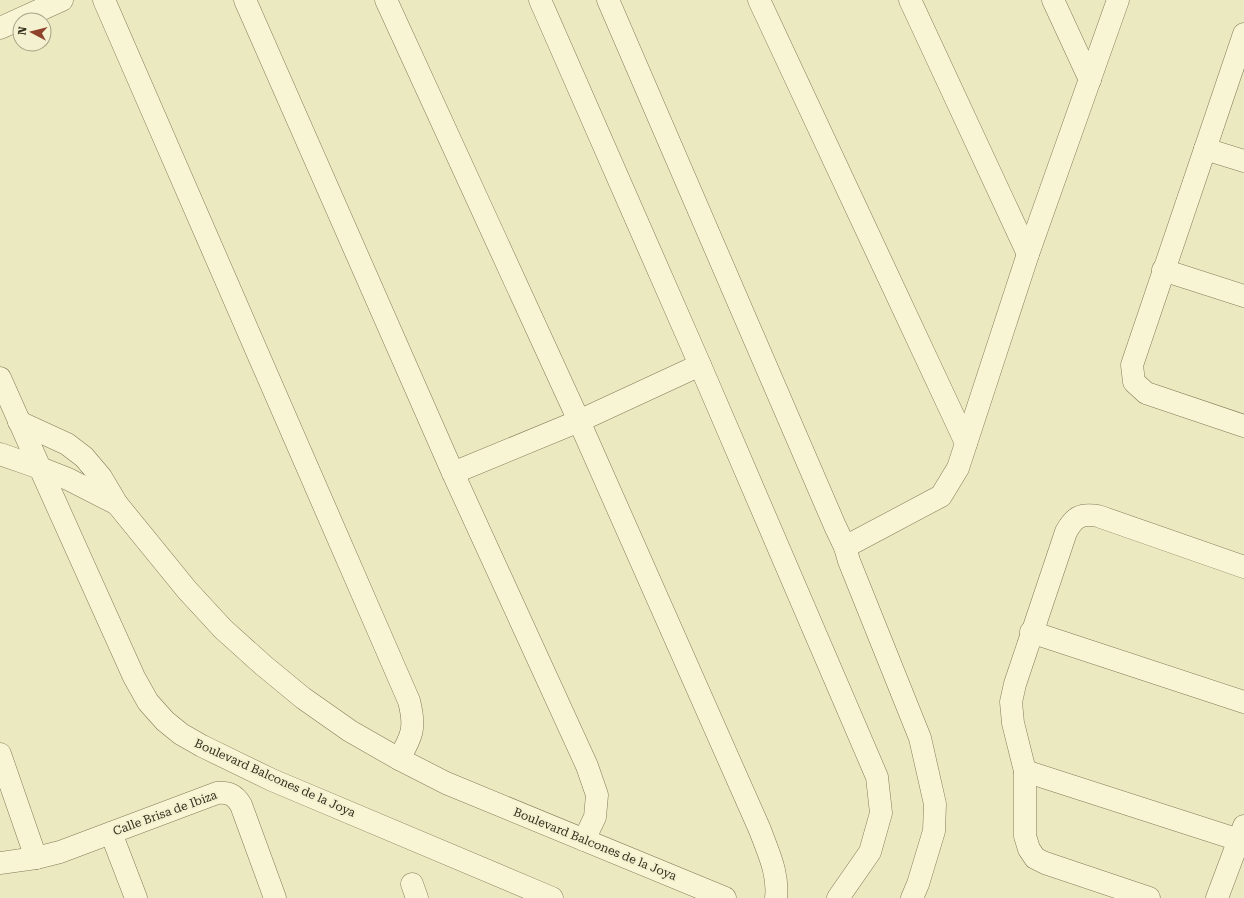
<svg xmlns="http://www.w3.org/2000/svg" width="1244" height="898" font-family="'Roboto Serif',serif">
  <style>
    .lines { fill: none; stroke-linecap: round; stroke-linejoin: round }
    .minor-casing { stroke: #837a59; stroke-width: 23 }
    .tertiary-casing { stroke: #837a59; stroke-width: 23 }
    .minor { stroke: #f7f5d3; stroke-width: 22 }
    .tertiary { stroke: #f7f5d3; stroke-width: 22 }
    .labels { text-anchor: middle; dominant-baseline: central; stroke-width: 4; stroke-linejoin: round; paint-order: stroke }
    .street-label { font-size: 12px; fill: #332d1d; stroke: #f3f1cf }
  </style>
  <rect width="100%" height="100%" fill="#ebe9c0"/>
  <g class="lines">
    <defs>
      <g id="minor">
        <path d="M104 0 409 701C416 728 412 736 399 759"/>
        <path d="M245 0 453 473 587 766 597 795 595 817 584 840"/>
        <path d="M386 0 579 421 760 830C768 852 779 874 776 898"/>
        <path d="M540 0 700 365 877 777 881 813 870 852 838 898"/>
        <path d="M608 0 835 526 845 547"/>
        <path d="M759 0 966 443"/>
        <path d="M910 0 1028 254"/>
        <path d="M1053 0 1090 80"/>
        <path d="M0 28 62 0"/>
        <path d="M1244 34 1132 365 1134 382 1146 393 1244 426"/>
        <path d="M1205 149 1244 161"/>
        <path d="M1163 270 1244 296"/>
        <path d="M0 454 40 468 134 677 148 702 165 721 181 734 202 746 272 780 552 898"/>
        <path d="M453 473 579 421 700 365"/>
        <path d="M1031 632 1244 702"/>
        <path d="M0 754 36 858"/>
        <path d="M1025 771 1239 840"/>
        <path d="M111 833 136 898"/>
        <path d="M0 863 36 858 60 852 217 793C229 792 235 795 241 805L275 898"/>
        <path d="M412 884 417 898"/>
        <path d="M912 898 918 884 934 831 935 804 920 738 849 561 845 547 941 496 958 468 1028 254 1118 0"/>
        <path d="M1149 898 1045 863 1035 858 1029 849 1025 836V771L1013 723 1011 702 1015 684 1066 532C1074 517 1081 513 1098 516L1244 567"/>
        <path d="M1217 898 1244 826"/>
      </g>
      <g id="tertiary">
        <path d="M0 378 40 468 68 479 117 504"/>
        <path d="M19 422 67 444 84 457 101 477 117 504 187 590 223 629 263 665 303 698 350 731 399 759 446 783 725 898"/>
      </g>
    </defs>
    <use href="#minor" class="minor-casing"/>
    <use href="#tertiary" class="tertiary-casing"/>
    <use href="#minor" class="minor"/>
    <use href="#tertiary" class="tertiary"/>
  </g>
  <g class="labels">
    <g class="street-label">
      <text transform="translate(275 778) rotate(24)">Boulevard Balcones de la Joya</text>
      <text transform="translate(165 813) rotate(-20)">Calle Brisa de Ibiza</text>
      <text transform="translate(595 844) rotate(22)">Boulevard Balcones de la Joya</text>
    </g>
  </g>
  <g transform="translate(32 32) rotate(277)"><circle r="19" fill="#f3f1cf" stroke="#a6a388"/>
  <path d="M0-3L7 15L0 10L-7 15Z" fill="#8f432c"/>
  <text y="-6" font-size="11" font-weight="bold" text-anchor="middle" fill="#332d1d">N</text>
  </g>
</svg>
